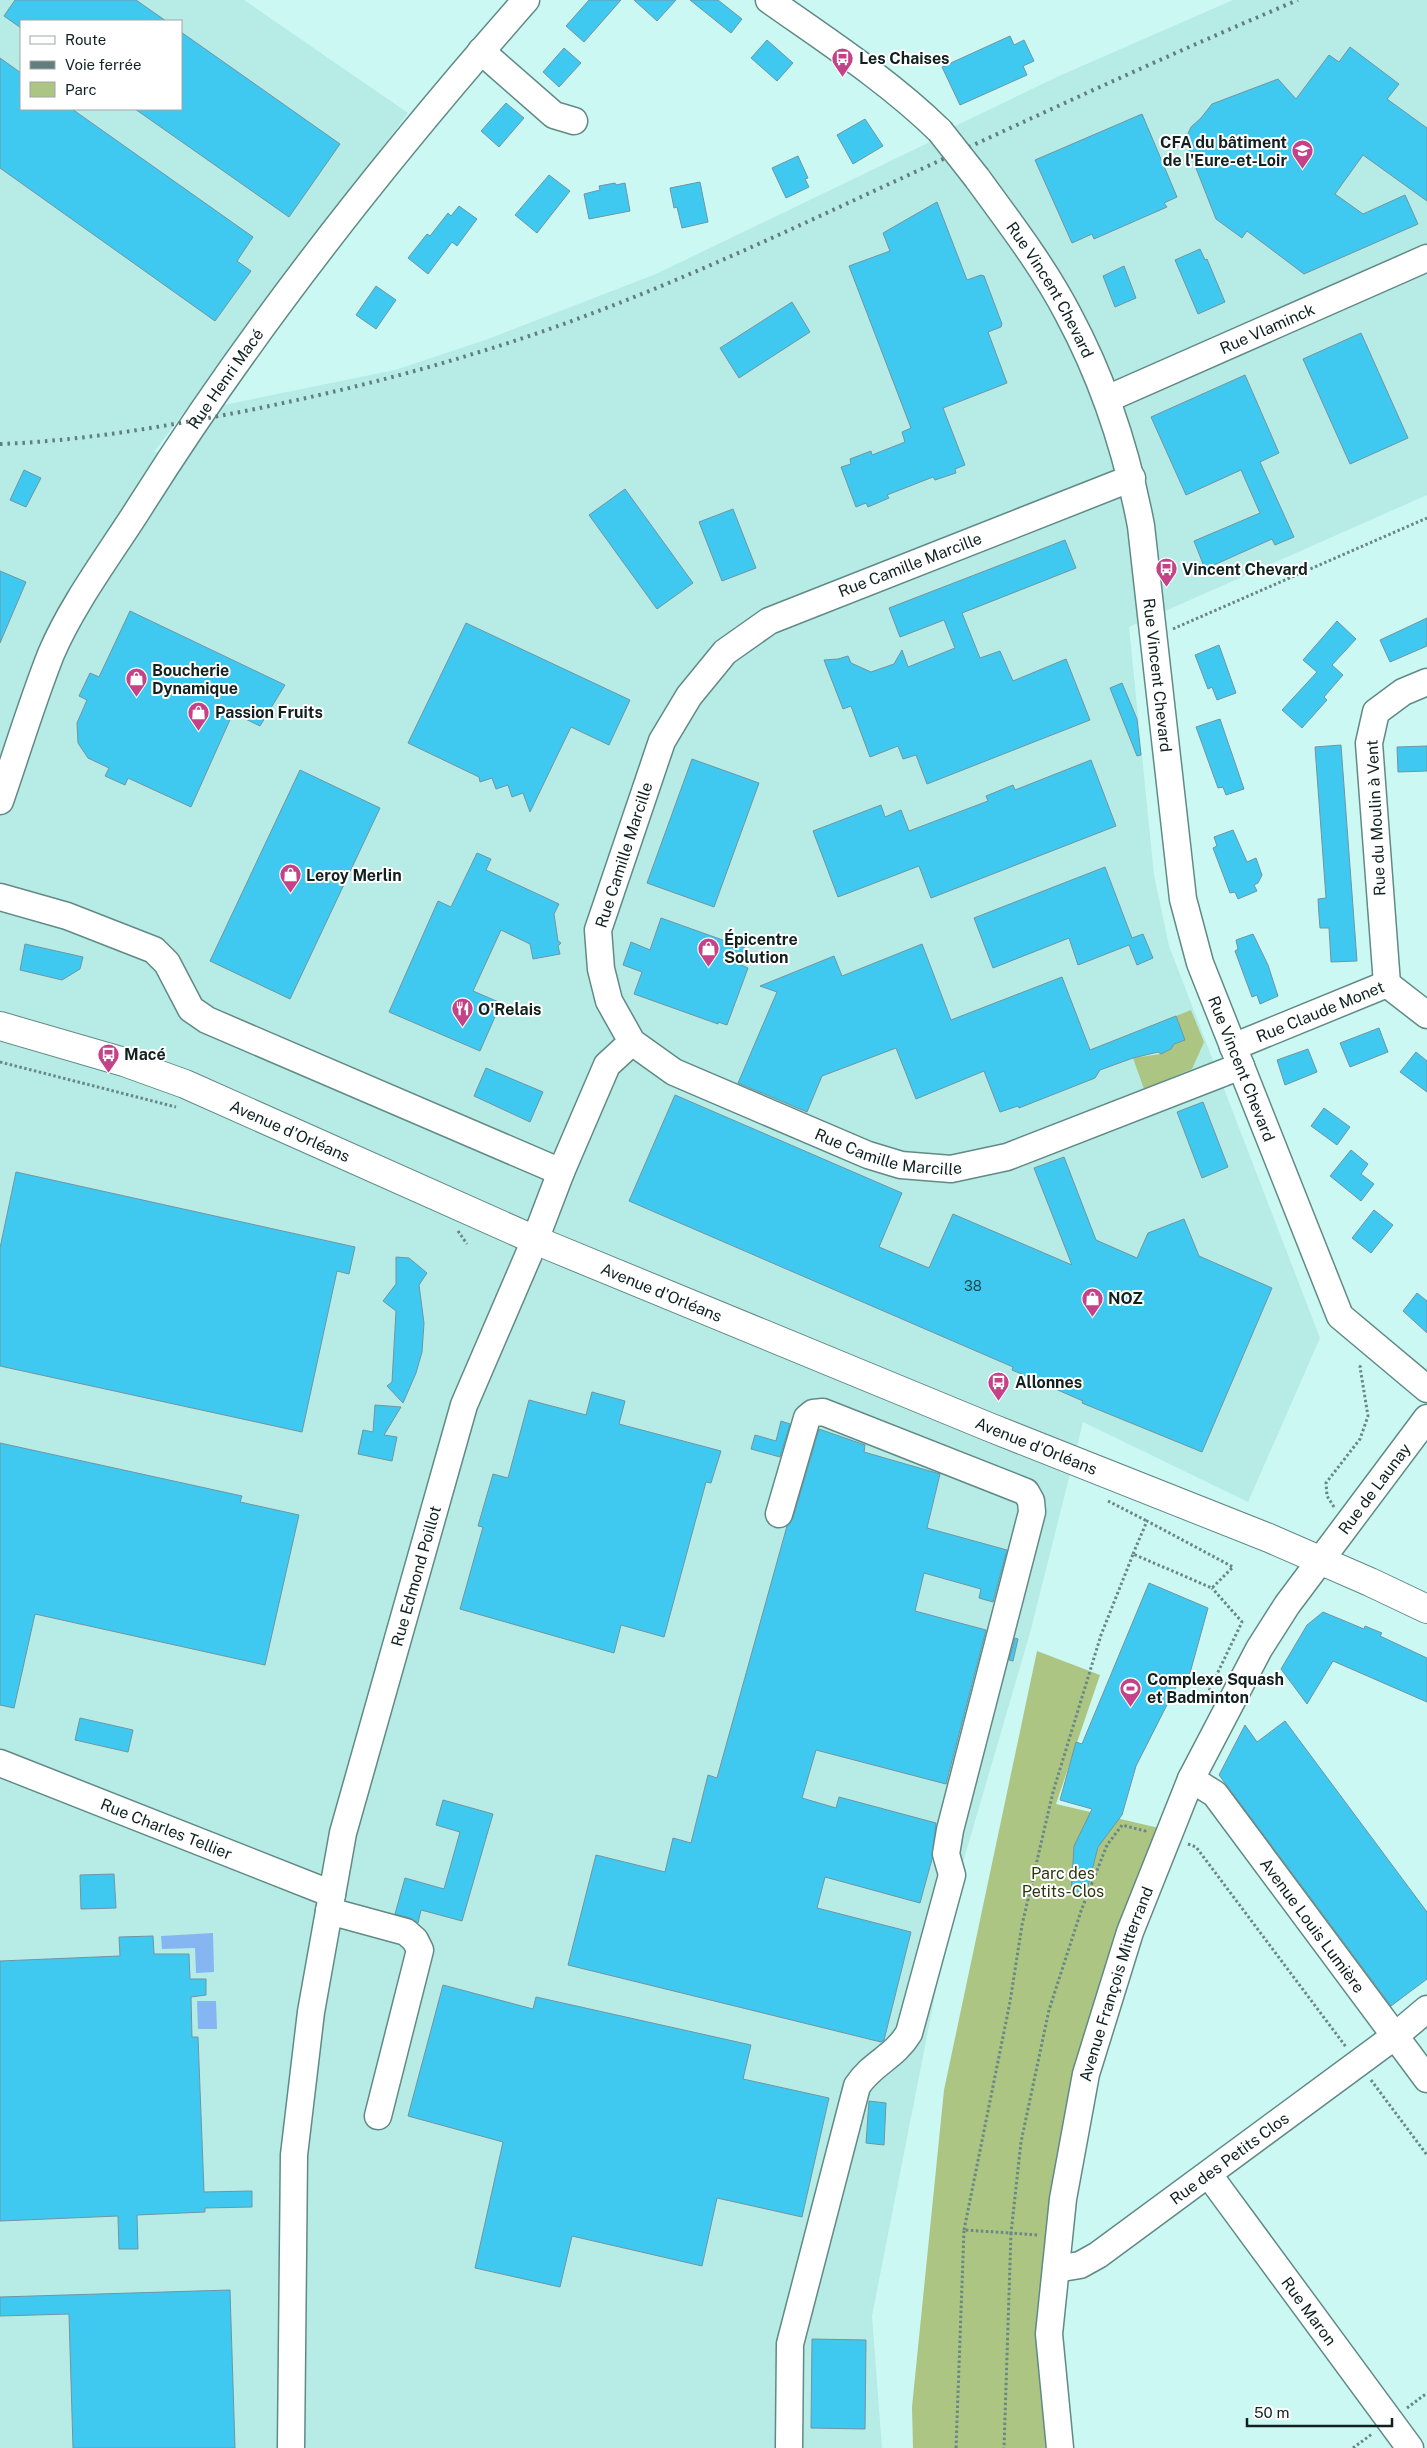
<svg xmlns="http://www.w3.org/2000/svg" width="1427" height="2448" font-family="'Public Sans',sans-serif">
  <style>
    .built { fill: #b6ebe6; fill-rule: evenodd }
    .green { fill: #adc583 }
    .water { fill: #85b6f2 }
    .building { fill: #40c9f0; stroke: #7095a2 }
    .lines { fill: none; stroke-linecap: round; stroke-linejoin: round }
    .minor-casing { stroke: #618a86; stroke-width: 29 }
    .major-casing { stroke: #618a86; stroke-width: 30 }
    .path { stroke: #698785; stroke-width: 3; stroke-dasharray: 2.5 2.5; stroke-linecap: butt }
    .minor { stroke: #fff; stroke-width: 26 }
    .major { stroke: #fff; stroke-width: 28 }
    .rail { stroke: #617e7c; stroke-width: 4; stroke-dasharray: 2.5 5; stroke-linecap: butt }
    .minor-bridge-casing { stroke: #618a86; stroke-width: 29; stroke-linecap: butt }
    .minor-bridge { stroke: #fff; stroke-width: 26 }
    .labels { text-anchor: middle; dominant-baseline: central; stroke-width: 4; stroke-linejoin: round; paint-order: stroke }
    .number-label { font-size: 14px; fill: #1c4b54 }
    .poi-label { font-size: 16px; font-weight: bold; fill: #102120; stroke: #fff; text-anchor: start }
    .street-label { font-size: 16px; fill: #102120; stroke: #fff }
    .park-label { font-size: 16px; fill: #2a360e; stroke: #fff }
  </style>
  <rect width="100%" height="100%" fill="#ccf8f4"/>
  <path class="built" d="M0 0H244L408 113 154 452 189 451 224 405 395 370 488 339 656 274 932 141 951 128 1059 76 1233 0H1427V495L1129 627 1154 875 1169 946 1320 1338 1248 1502 1083 1422 1030 1633 957 1883 872 2316 882 2448H0ZM21 21H181V109H21Z"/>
  <g class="green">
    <path d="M1191 1010 1204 1042 1192 1069 1144 1089 1133 1058 1161 1054 1171 1049 1174 1044 1185 1040 1176 1016Z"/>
    <path d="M1037 1651 1100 1675 1056 1804 1159 1828 1081 2050 1042 2331 1060 2448H913L912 2407 944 2090Z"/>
  </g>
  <g class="water">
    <path d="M213 1933 214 1972 196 1973 195 1948 162 1949 161 1936Z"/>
    <path d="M197 2001H216L217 2029H198Z"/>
  </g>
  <g class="building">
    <path d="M15 0H136L166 21H21V28L4 16Z"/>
    <path d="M589 0H621L584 42 566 26Z"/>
    <path d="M634 0H676L657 21Z"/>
    <path d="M690 0H718L742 19 731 33Z"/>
    <path d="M181 32 340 144 289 217 135 109H181Z"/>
    <path d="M1010 36 1014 45 1024 40 1034 61 1023 66 1027 75 960 105 942 67Z"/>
    <path d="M767 40 793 63 777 81 751 58Z"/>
    <path d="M1350 47 1399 84 1387 99 1427 128V201L1363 155 1335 194 1363 214 1405 195 1418 224 1304 274 1247 231 1242 238 1216 219 1185 140 1191 127 1201 118 1212 104 1278 79 1296 99 1329 55 1339 62Z"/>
    <path d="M564 48 581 63 559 87 543 72Z"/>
    <path d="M0 58 21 73V109H72L253 237 237 261 251 271 215 321 0 168Z"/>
    <path d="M506 103 524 118 499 147 481 131Z"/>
    <path d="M1142 114 1177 197 1164 203 1167 207 1094 239 1092 234 1072 243 1035 160Z"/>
    <path d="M865 119 883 146 853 164 837 135Z"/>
    <path d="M798 156 808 178 805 179 809 187 786 198 772 168Z"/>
    <path d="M549 175 570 191 537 233 515 215Z"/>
    <path d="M700 182 708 222 682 228 677 207 674 208 670 188Z"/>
    <path d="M615 183 616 185 625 183 630 211 589 219 584 194 600 190 599 186Z"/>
    <path d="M937 202 967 280 981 275 984 276 1002 324 1001 327 988 332 1007 383 943 408 965 465 955 469 956 473 935 480 933 477 887 495 889 498 868 507 866 503 856 507 841 467 851 464 850 459 871 451 872 455 905 442 902 432 911 428 849 266 890 251 883 233Z"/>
    <path d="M459 206 477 219 457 246 452 242 428 274 408 258 427 234 430 236 448 213 451 216Z"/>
    <path d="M1200 249 1205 260 1207 259 1225 302 1198 314 1175 260Z"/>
    <path d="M1124 266 1136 298 1115 307 1103 276Z"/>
    <path d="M376 286 396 300 376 329 356 315Z"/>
    <path d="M792 302 810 332 739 378 720 348Z"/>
    <path d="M1361 333 1408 438 1350 464 1303 359Z"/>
    <path d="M1245 375 1279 453 1260 462 1294 537 1275 545 1272 539 1205 569 1194 541 1260 513 1241 470 1186 495 1151 417Z"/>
    <path d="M24 470 41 478 26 507 10 500Z"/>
    <path d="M625 489 693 583 657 609 589 515Z"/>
    <path d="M733 509 756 568 722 581 699 522Z"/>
    <path d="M1065 540 1076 568 962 613 980 658 1000 651 1013 681 1066 659 1090 720 927 784 916 755 903 759 898 746 870 757 851 706 843 709 824 660 838 659 848 656 851 663 871 672 894 664 902 650 908 667 955 648 944 620 900 637 889 608Z"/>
    <path d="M0 571 26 582 0 643Z"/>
    <path d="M130 611 285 685 260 726 233 713 191 807 128 778 125 785 105 776 109 768 88 758 78 743 77 723 87 700 79 696 90 673 99 677Z"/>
    <path d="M1427 618V646L1390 662 1380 640Z"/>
    <path d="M1337 621 1356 639 1332 665 1343 675 1324 697 1327 700 1302 728 1282 710 1317 672 1303 660Z"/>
    <path d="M466 623 630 700 609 745 571 727 530 812 523 793 512 797 508 785 496 789 492 778 480 782 479 777 408 743Z"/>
    <path d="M1219 645 1236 693 1217 700 1212 687 1208 689 1195 655Z"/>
    <path d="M1122 683 1137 719 1141 755 1137 756 1110 688Z"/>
    <path d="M1220 719 1244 789 1226 795 1223 787 1218 788 1196 727Z"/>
    <path d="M1341 745 1357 961 1331 962 1329 928H1320L1319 915 1318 899 1326 898 1315 747Z"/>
    <path d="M1427 746V771L1398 772 1397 747Z"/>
    <path d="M692 759 759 783 714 907 647 883Z"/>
    <path d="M1091 760 1116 826 931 898 919 866 838 897 813 831 881 805 885 817 901 810 909 831 988 801 986 796 1013 785 1015 790Z"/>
    <path d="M300 770 380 808 290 999 210 961Z"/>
    <path d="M1233 830 1247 862 1256 858 1262 875 1258 883 1254 885 1257 891 1238 899 1235 892 1230 893 1213 848 1217 846 1214 837Z"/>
    <path d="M477 853 491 859 486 870 559 904 554 914 558 941 561 943 558 946 560 954 533 959 530 944 501 930 473 991 501 1003 480 1051 389 1012 438 901 451 907Z"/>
    <path d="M1105 867 1132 938 1143 934 1153 958 1137 965 1129 945 1078 965 1069 938 993 968 974 918Z"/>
    <path d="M661 918 745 948 739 964 748 968 727 1025 718 1022V1024L634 994 642 972 623 965 631 942 650 950Z"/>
    <path d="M1253 934 1268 965 1278 996 1260 1004 1257 995 1252 997 1235 951 1238 949 1236 940Z"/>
    <path d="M25 944 83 957 80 969 62 980 20 970Z"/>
    <path d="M922 944 951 1020 1062 977 1090 1050 1176 1016 1185 1040 1174 1044 1171 1049 1161 1054 1158 1052 1133 1058 1100 1070 1095 1078 1019 1108 1018 1106 1000 1112 984 1071 916 1099 896 1048 822 1076 807 1112 738 1083 777 992 760 986 834 956 842 976Z"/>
    <path d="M1379 1028 1388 1052 1350 1067 1340 1043Z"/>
    <path d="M1308 1049 1317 1072 1285 1085 1277 1060Z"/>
    <path d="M1416 1052 1427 1061V1092L1400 1072Z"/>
    <path d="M486 1068 543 1092 530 1122 474 1096Z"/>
    <path d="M675 1095 902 1193 879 1247 929 1268 953 1214 1072 1265 1034 1168 1064 1157 1096 1240 1137 1258 1148 1233 1184 1219 1199 1256 1272 1288 1202 1452 1082 1403 1083 1401 1012 1370 1013 1367 629 1201Z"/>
    <path d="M1203 1102 1228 1167 1202 1178 1177 1112Z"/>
    <path d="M1324 1108 1350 1127 1337 1145 1311 1126Z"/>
    <path d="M1351 1150 1368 1164 1361 1174 1374 1184 1361 1201 1330 1176Z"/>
    <path d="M16 1172 355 1247 349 1274 337 1271 302 1432 0 1366V1248Z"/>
    <path d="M1374 1210 1393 1225 1371 1253 1352 1238Z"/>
    <path d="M396 1257 409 1258 427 1273 419 1285 424 1323 422 1352 416 1373 403 1403 387 1386 392 1382 396 1311 383 1301 396 1284Z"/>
    <path d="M1417 1293 1427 1301V1333L1403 1311Z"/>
    <path d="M592 1392 625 1401 619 1424 721 1451 711 1483 706 1482 664 1637 621 1625 614 1653 460 1609 483 1527 478 1526 493 1474 508 1478 529 1400 586 1415Z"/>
    <path d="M375 1405 401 1407 384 1435 397 1437 392 1461 358 1454 363 1430 373 1432Z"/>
    <path d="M781 1421 790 1424 780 1457 751 1449 755 1435 776 1441Z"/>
    <path d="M819 1429 865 1445 864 1452 940 1474 927 1528 1007 1550 993 1602 979 1598 981 1589 924 1573 915 1611 986 1630 946 1784 816 1750 802 1798 836 1808 839 1797 936 1823 932 1859 920 1903 825 1877 817 1908 911 1932 884 2040 881 2042 568 1965 596 1855 665 1872 673 1838 691 1843 708 1775 717 1778 787 1526 793 1518Z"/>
    <path d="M0 1443 242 1496 240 1502 299 1515 265 1665 35 1614 14 1708 0 1705Z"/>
    <path d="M1149 1583 1208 1608 1190 1673 1176 1687 1136 1766 1122 1815 1098 1847 1087 1890 1071 1893 1074 1846 1092 1809 1060 1800 1076 1742 1082 1744Z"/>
    <path d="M1323 1612 1364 1629 1365 1626 1382 1633 1380 1636 1427 1658V1702L1333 1661 1307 1704 1281 1669 1307 1625Z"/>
    <path d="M1015 1638 1018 1639 1013 1661 1009 1660Z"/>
    <path d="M80 1718 133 1730 128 1752 75 1740Z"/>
    <path d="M1285 1721 1427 1912V1979L1391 2006 1219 1775 1245 1725 1257 1742Z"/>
    <path d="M443 1800 493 1814 462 1921 421 1910 418 1923 410 1918 395 1914 405 1878 444 1889 460 1832 436 1825Z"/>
    <path d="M114 1874 116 1908 81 1909 80 1875Z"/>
    <path d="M153 1936 154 1954H189L190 1979H206V1995L191 1997 192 2037H198L204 2192 252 2191V2207L205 2208V2212L137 2215 138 2249H119L118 2216 0 2221V1961L120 1956 119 1937Z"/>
    <path d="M443 1985 533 2009 536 1997 751 2045 743 2079 829 2098 802 2217 717 2198 702 2266 572 2236 560 2287 475 2268 503 2142 408 2116Z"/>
    <path d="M869 2101 886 2103 884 2145 866 2143Z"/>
    <path d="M230 2290 235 2448H73L69 2314 0 2316V2297Z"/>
    <path d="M812 2339 866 2340 865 2429 811 2428Z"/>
  </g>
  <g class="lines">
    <defs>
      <g id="minor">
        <path d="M769 0C827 41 889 81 940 131"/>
        <path d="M481 51 554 115 574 121"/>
        <path id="s1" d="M977 178C1009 222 1043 266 1068 314 1104 381 1127 452 1141 526L1183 899 1200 963 1340 1316 1427 1389"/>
        <path id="s2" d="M1107 399 1427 258"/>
        <path id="s3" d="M1132 478 769 621 725 652 689 696 662 741 598 930 601 969 609 1001 632 1042 674 1072 868 1155 901 1165 951 1169 1007 1157 1241 1066"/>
        <path id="s4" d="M0 801C17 752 32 702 51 654 72 604 112 551 141 505 253 327 387 158 526 0"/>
        <path d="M0 897 67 916 154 950 167 963 191 1009 207 1020 561 1172"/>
        <path d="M1387 984 1369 743 1376 712 1403 692 1427 682"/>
        <path id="s5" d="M1233 1047 1387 984 1427 1015"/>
        <path d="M779 1514 807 1418 813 1413 823 1412 1026 1492 1031 1501 1032 1512 950 1830 946 1854 952 1875 909 2033C894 2058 873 2062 857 2086L790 2344 789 2448"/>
        <path id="s6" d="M0 1763 332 1894"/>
        <path id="s7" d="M1191 1779 1215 1794 1427 2079"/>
        <path d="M329 1911 406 1932 415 1940 420 1950 378 2116"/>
        <path id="s8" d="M1209 2175 1410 2448"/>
        <path id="s9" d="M1056 2269 1080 2265 1098 2255 1395 2036 1427 2009"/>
        <path id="s10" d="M291 2448 294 2155 311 2012 343 1833 464 1405 535 1240 561 1172 607 1065 632 1042"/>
        <path id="s11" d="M1060 2448 1049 2334 1063 2199 1086 2074 1130 1932 1191 1779 1259 1649 1287 1605 1427 1418"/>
      </g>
      <g id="major">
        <path id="s12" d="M0 1026 124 1062 185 1084 535 1240 989 1427 1269 1538 1370 1582 1427 1609"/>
      </g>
    </defs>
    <use href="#minor" class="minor-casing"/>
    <use href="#major" class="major-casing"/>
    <g class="path">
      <path d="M1173 629 1427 518"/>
      <path d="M0 1062 176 1107"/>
      <path d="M458 1231 467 1244"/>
      <path d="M1108 1501 1147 1521"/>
      <path d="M1334 1507 1327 1496 1326 1483 1360 1439 1368 1416 1360 1367 1362 1364"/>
      <path d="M1207 1695 1242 1622 1212 1588"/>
      <path d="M1188 1844 1196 1847 1346 2047"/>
      <path d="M1371 2080 1427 2155"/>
      <path d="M964 2230 1010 2002 1022 1925 1053 1792 1101 1635 1130 1562 1133 1554 1212 1588 1233 1567 1147 1521 1133 1554"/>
      <path d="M1037 2235 1011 2233 1021 2142 1049 2010 1081 1911 1107 1845 1122 1825 1145 1831V1833"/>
      <path d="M1407 2408 1427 2393"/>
      <path d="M956 2448 964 2230 1011 2233 1004 2448"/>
      <path d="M1353 2448 1372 2434"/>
    </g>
    <use href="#minor" class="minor"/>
    <use href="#major" class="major"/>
    <path class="rail" d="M0 444C80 441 162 427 240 412 320 396 399 377 476 353 609 313 736 255 861 197 1006 130 1151 62 1298 0"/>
    <defs>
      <path id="minor-bridge" d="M940 131 977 178"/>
    </defs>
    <use href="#minor-bridge" class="minor-bridge-casing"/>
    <use href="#minor-bridge" class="minor-bridge"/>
  </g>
  <defs>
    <symbol id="bus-pin" viewBox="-11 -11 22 30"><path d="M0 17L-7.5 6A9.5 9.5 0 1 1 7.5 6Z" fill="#c54289" stroke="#fff"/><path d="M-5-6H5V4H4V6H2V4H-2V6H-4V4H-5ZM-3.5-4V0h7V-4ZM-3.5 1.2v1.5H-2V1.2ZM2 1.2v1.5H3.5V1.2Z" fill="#fff"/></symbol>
    <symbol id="university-pin" viewBox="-11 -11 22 30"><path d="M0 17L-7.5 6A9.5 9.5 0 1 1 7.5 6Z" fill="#c54289" stroke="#fff"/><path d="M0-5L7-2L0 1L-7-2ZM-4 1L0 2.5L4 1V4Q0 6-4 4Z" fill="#fff"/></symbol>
    <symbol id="shop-pin" viewBox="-11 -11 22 30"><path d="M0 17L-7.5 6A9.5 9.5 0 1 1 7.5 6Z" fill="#c54289" stroke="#fff"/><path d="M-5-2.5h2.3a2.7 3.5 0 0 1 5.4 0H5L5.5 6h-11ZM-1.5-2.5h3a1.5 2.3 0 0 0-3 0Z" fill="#fff"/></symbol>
    <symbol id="restaurant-pin" viewBox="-11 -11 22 30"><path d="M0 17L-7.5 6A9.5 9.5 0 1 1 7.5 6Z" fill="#c54289" stroke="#fff"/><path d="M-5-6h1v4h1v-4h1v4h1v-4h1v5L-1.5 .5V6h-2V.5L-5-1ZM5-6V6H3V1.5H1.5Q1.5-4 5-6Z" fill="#fff"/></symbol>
    <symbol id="stadium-pin" viewBox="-11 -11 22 30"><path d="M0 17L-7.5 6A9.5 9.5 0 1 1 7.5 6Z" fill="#c54289" stroke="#fff"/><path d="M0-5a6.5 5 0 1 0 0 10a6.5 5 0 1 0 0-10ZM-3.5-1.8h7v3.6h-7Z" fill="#fff"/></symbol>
  </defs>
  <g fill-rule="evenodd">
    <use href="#bus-pin" x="830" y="46" width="25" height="34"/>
    <use href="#university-pin" x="1290" y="138" width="25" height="34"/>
    <use href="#bus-pin" x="1154" y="556" width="25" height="34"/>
    <use href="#shop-pin" x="124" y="666" width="25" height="34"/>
    <use href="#shop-pin" x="186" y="700" width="25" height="34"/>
    <use href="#shop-pin" x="278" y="862" width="25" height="34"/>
    <use href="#shop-pin" x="696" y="936" width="25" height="34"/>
    <use href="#restaurant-pin" x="450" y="996" width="25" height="34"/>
    <use href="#bus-pin" x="96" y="1042" width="25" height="34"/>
    <use href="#shop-pin" x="1080" y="1286" width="25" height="34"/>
    <use href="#bus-pin" x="986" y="1370" width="25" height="34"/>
    <use href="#stadium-pin" x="1118" y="1676" width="25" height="34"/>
  </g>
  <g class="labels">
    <g class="number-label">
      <text x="973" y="1286">38</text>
    </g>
    <g class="poi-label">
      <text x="859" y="58">Les Chaises</text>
      <text x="1287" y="142" text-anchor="end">CFA du bâtiment<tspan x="1287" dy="18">de l'Eure-et-Loir</tspan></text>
      <text x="1182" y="569">Vincent Chevard</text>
      <text x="152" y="670">Boucherie<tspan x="152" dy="18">Dynamique</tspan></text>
      <text x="215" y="712">Passion Fruits</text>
      <text x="306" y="875">Leroy Merlin</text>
      <text x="724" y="939">Épicentre<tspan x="724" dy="18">Solution</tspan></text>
      <text x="478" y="1009">O'Relais</text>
      <text x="124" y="1054">Macé</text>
      <text x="1108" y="1298">NOZ</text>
      <text x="1015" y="1382">Allonnes</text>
      <text x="1147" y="1679">Complexe Squash<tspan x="1147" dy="18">et Badminton</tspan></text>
    </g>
    <g class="street-label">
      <text stroke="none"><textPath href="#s1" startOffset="134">Rue Vincent Chevard</textPath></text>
      <text stroke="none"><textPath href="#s2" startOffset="175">Rue Vlaminck</textPath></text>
      <text stroke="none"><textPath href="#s4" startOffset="482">Rue Henri Macé</textPath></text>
      <text transform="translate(910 565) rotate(-21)">Rue Camille Marcille</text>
      <text stroke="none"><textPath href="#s1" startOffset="539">Rue Vincent Chevard</textPath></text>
      <text transform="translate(1376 818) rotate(-93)">Rue du Moulin à Vent</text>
      <text transform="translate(624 855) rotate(-72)">Rue Camille Marcille</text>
      <text stroke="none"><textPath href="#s5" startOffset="94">Rue Claude Monet</textPath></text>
      <text stroke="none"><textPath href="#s1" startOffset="944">Rue Vincent Chevard</textPath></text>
      <text stroke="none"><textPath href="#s12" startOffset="309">Avenue d'Orléans</textPath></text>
      <text stroke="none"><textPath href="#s3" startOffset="1154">Rue Camille Marcille</textPath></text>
      <text stroke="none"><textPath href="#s12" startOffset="714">Avenue d'Orléans</textPath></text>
      <text stroke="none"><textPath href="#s12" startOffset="1119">Avenue d'Orléans</textPath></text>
      <text stroke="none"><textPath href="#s11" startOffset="1035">Rue de Launay</textPath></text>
      <text stroke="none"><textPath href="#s10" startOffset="886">Rue Edmond Poillot</textPath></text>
      <text stroke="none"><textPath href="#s6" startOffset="179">Rue Charles Tellier</textPath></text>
      <text stroke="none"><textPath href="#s7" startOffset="192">Avenue Louis Lumière</textPath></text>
      <text stroke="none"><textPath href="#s11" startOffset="472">Avenue François Mitterrand</textPath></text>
      <text stroke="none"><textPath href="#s9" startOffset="208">Rue des Petits Clos</textPath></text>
      <text stroke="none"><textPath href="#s8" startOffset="169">Rue Maron</textPath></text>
    </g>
    <g class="park-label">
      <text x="1063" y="1873">Parc des<tspan x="1063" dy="18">Petits-Clos</tspan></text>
    </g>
  </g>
  <rect x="20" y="20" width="162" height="90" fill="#ffffff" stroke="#9fa6a6"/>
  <rect x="30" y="36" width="25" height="8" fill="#ffffff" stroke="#9fa6a6"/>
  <text x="65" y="45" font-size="15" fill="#102120">Route</text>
  <rect x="30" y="61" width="25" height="8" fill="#617e7c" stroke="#9fa6a6"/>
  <text x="65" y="70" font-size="15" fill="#102120">Voie ferrée</text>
  <rect x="30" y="82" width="25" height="15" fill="#adc583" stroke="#9fa6a6"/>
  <text x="65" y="95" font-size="15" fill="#102120">Parc</text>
  <path d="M1247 2418v8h145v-8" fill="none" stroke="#102120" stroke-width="2.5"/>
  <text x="1254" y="2418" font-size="15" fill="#102120" stroke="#ffffff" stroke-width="4" paint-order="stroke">50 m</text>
</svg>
